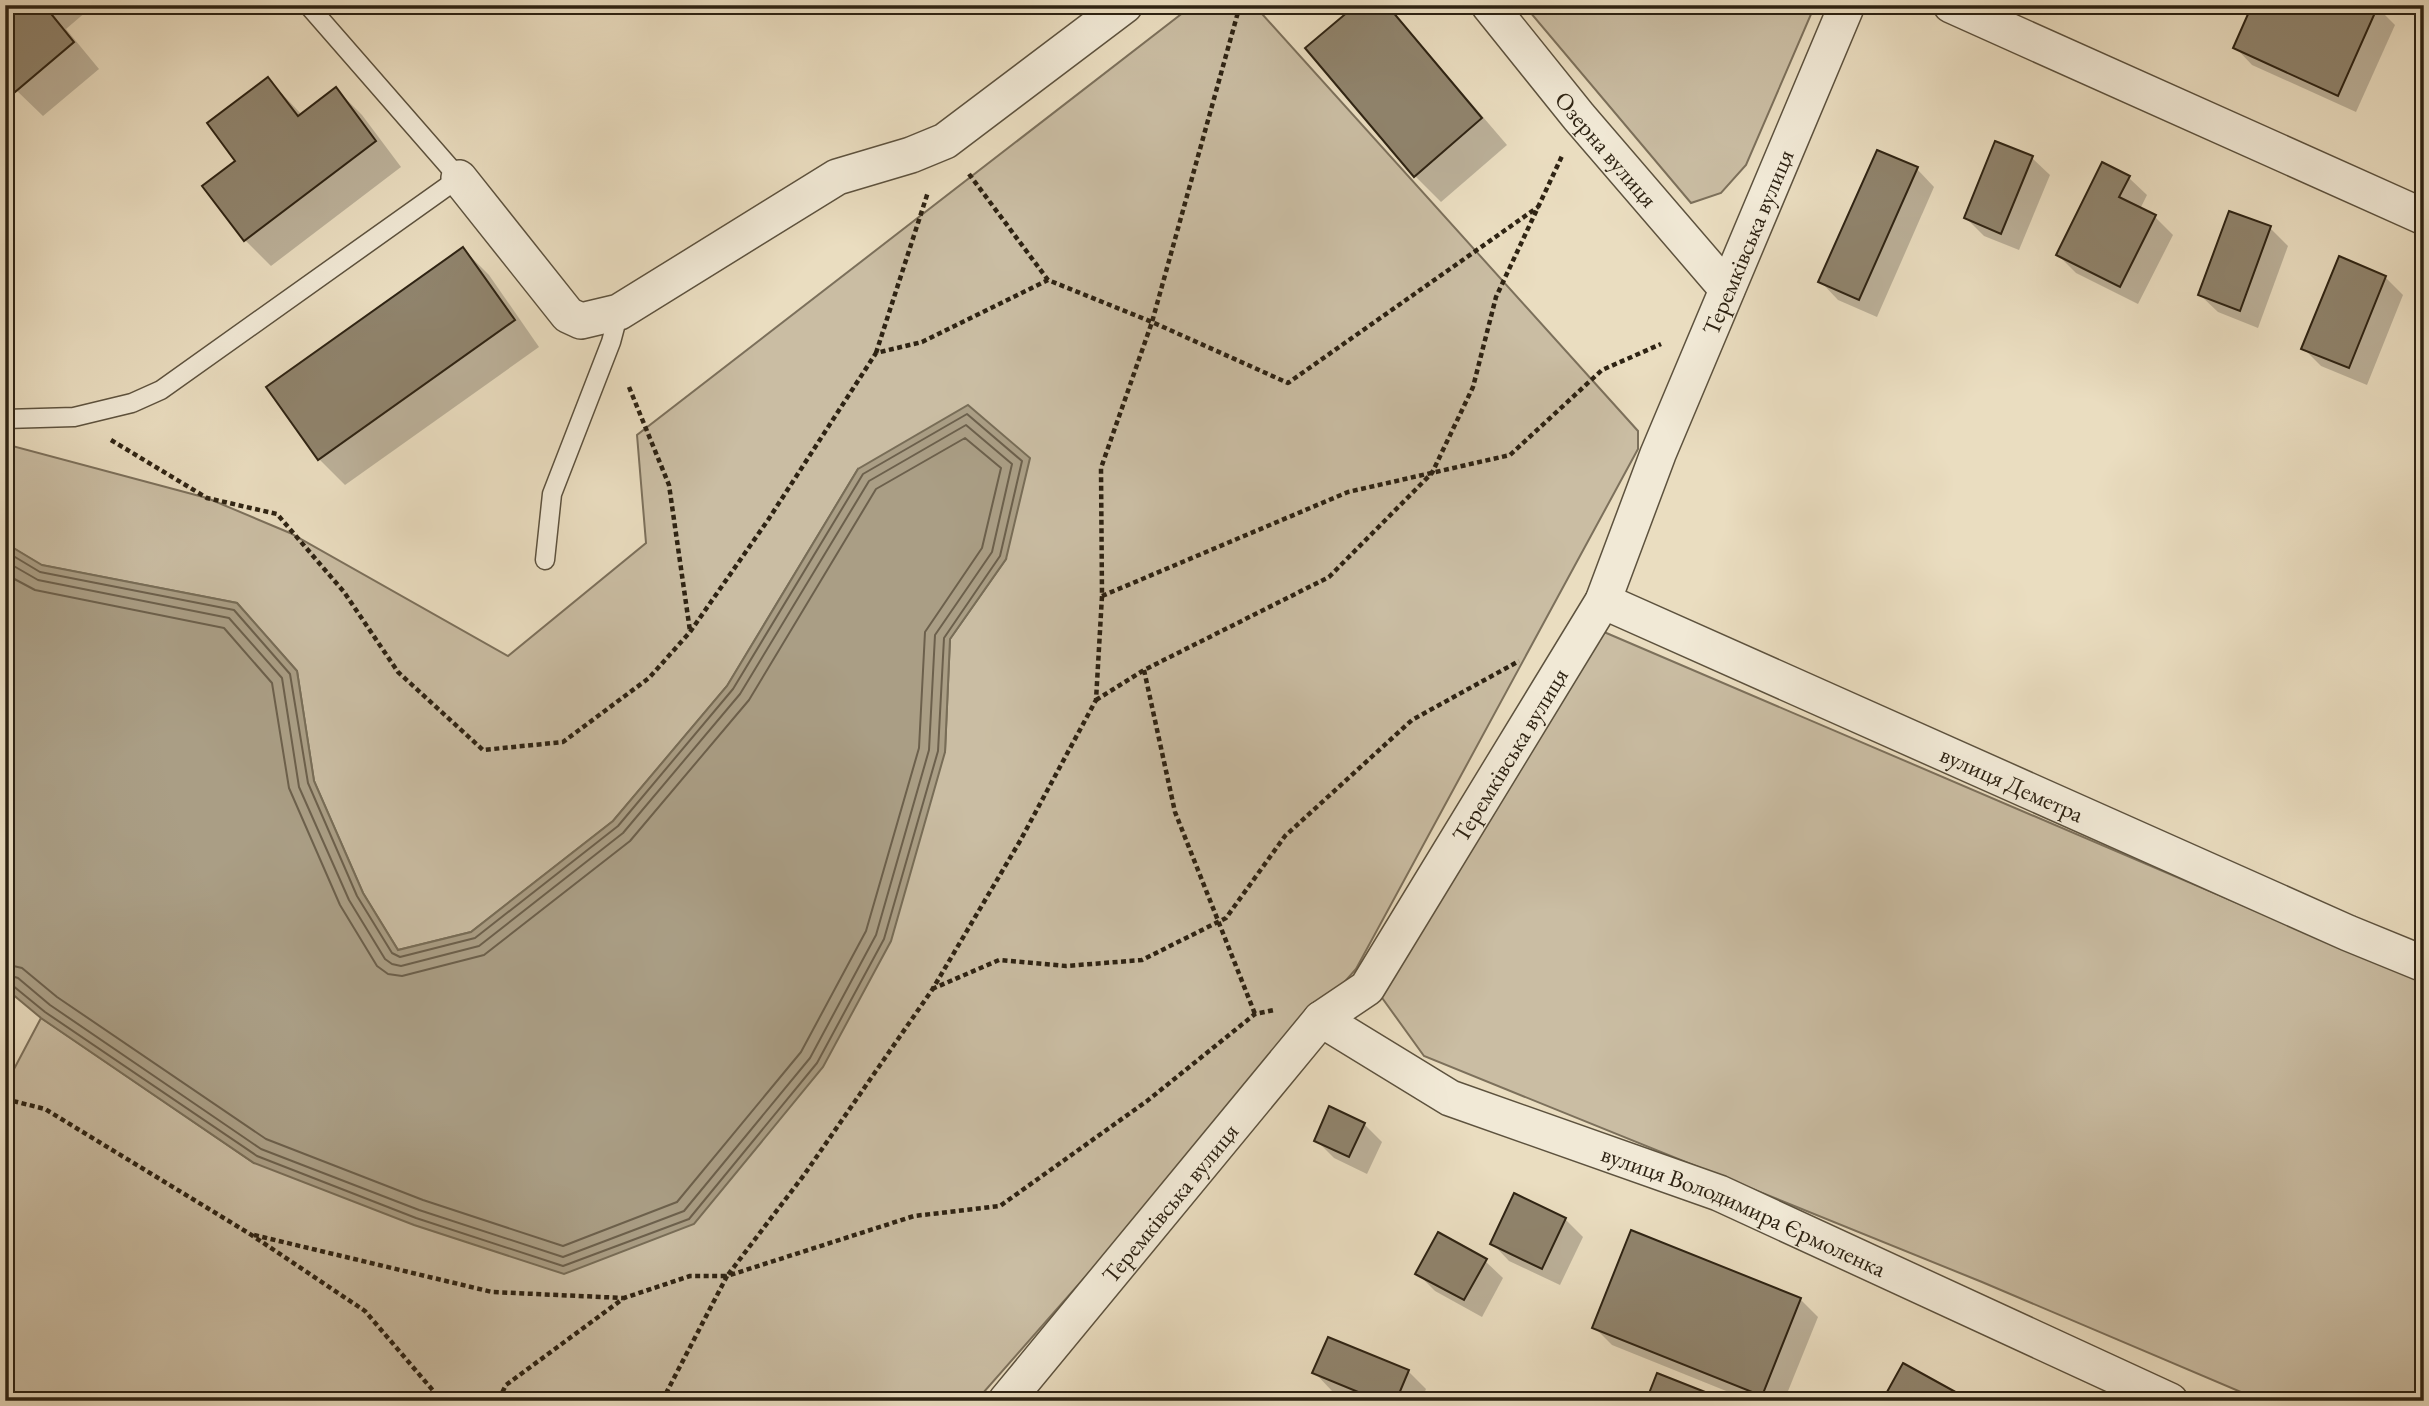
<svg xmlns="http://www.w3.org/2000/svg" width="2429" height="1406" font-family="'EB Garamond',serif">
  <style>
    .green { fill: #cabda3; stroke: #7c705b; stroke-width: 2 }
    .water { fill: #aa9e85; stroke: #786d57; stroke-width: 2 }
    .shadow { fill: #0003 }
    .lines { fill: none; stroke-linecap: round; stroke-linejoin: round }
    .shore { stroke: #6c604c; stroke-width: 2 }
    .building { fill: #90846d; stroke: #2e2313; stroke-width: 2 }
    .lane-casing { stroke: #5d523e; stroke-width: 21 }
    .street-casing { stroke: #5d523e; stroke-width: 38 }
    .path { stroke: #2e2313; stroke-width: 4.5; stroke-dasharray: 5 3.5; stroke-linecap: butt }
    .lane { stroke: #f1e9d6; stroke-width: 18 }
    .street { stroke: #f1e9d6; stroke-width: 35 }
    .labels { text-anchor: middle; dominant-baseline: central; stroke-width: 5; stroke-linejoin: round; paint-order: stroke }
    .street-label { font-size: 24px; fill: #2e2313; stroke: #f1e9d6 }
  </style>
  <rect width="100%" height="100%" fill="#eaddc0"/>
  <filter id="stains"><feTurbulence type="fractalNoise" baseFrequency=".00286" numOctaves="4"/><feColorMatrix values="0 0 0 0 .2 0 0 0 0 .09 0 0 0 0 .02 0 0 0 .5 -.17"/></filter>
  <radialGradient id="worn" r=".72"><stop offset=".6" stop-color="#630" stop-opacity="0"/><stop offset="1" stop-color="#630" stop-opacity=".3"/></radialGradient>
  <g class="green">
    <path d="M1193 5H1254L1638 431V449L1356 969 976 1401H5V1086L41 1018 254 1163 945 752 950 639 1006 559 858 469 727 686 613 821 471 932 398 950 363 893 314 781 297 671 237 603 41 565 5 543V444L207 498 290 533 508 656 646 543 637 435Z"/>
    <path d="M1524 5H1815L1746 165 1721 193 1691 203Z"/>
    <path d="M1604 632 2424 983V1401H2262L1982 1282 1424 1056 1380 995Z"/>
  </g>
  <path class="water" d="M968 405 1030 458 1006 559 950 639 945 752 891 941 823 1067 694 1224 564 1274 414 1225 254 1163 41 1018 5 988V543L42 565 237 603 297 671 314 781 363 893 398 950 471 932 613 821 727 686 858 469Z"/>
  <g class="shadow">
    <path d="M5 5H94L66 29 99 69 43 116 16 90Z"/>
    <path d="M1387 5 1507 145 1441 202 1415 176 1308 49Z"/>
    <path d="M2377 7 2395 25 2356 112 2252 65 2235 47Z"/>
    <path d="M268 79 302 115 336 89 362 115 401 167 271 266 245 240Z"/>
    <path d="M2032 158 2050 175 2019 250 1984 236 1966 218Z"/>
    <path d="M1917 169 1934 187 1877 317 1838 300 1821 282Z"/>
    <path d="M2129 178 2147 195 2140 209 2155 217 2173 235 2138 304 2076 273 2058 255Z"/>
    <path d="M2270 228 2288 246 2258 328 2218 312 2200 295Z"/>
    <path d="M463 249 489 275 539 347 345 485 319 459 269 388Z"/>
    <path d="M2385 277 2403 295 2367 385 2321 366 2303 348Z"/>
    <path d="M1364 1124 1382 1142 1367 1174 1334 1158 1316 1140Z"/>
    <path d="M1565 1219 1583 1237 1560 1285 1509 1261 1492 1243Z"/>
    <path d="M1485 1261 1503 1278 1482 1317 1435 1291 1417 1273Z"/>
    <path d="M1800 1299 1818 1317 1784 1401H1751L1612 1345 1594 1327Z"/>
    <path d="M1408 1371 1426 1389 1421 1401H1357L1332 1391 1315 1373Z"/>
  </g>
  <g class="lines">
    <g class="shore">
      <path d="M5 551 40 572 234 610 290 674 308 783 357 896 392 953 400 957 475 938 618 826 733 689 863 474 967 414 1022 461 1000 556 944 638 938 751 884 939 817 1063 689 1219 563 1266 416 1218 257 1156 45 1012 12 985 5 983"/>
      <path d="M5 561 38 580 229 618 282 678 299 787 349 900 385 959 392 964 401 966 479 946 623 833 740 694 869 481 966 425 1012 464 992 552 935 635 929 750 876 935 810 1058 684 1211 563 1257 419 1210 261 1149 50 1005 18 978 5 974"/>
      <path d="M5 574 35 590 224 628 272 683 289 788 340 905 377 966 388 974 402 976 484 955 630 841 749 700 876 489 965 438 1001 468 982 548 925 632 919 748 866 931 801 1052 677 1202 563 1246 423 1200 266 1139 57 997 22 968 5 964"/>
    </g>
  </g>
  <g class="building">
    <path d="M5 5H44L74 42 15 92 5 80Z"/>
    <path d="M1356 5H1387L1482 118 1414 177 1305 48Z"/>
    <path d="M2252 5H2377L2378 6 2338 96 2233 48Z"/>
    <path d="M268 77 298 116 336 87 376 141 244 241 202 186 235 161 207 123Z"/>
    <path d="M1995 141 2033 156 2001 234 1964 218Z"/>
    <path d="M1877 150 1918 167 1859 300 1818 282Z"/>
    <path d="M2102 162 2130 176 2119 197 2156 215 2120 287 2056 255Z"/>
    <path d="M2229 211 2271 226 2240 311 2198 295Z"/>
    <path d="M463 247 515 320 318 460 266 387Z"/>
    <path d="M2339 256 2386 276 2349 368 2301 349Z"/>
    <path d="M1329 1106 1365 1123 1349 1157 1314 1141Z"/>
    <path d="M1514 1193 1566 1218 1542 1269 1490 1244Z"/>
    <path d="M1631 1230 1801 1298 1762 1396 1592 1328Z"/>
    <path d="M1438 1232 1487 1259 1464 1300 1415 1274Z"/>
    <path d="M1328 1337 1409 1370 1396 1401H1380L1312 1373Z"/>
    <path d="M1903 1363 1961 1395 1958 1401H1882Z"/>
    <path d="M1657 1373 1728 1401H1646Z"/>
  </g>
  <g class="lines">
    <defs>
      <g id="lane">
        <path d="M5 419 74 417 132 403 161 390 459 178 308 5"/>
        <path d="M545 560 552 494 611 342 619 312"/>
      </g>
      <g id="street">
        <path id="s1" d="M1489 5 1579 117 1727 289"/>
        <path d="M1951 5 2424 217"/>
        <path d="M459 178 568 315 581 321 619 312 837 177 911 155 945 141 1125 5"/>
        <path id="s2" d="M1603 601 2348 933 2424 964"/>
        <path id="s3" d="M1321 1019 1450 1098 1719 1193 2170 1401"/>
        <path id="s4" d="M1006 1401 1321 1019 1367 988 1603 601 1658 454 1847 5"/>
      </g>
    </defs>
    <use href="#lane" class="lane-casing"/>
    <use href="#street" class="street-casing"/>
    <g class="path">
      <path d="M1240 5 1152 322 1288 383 1538 207"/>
      <path d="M969 174 1048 280"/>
      <path d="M876 353 928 192"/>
      <path d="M629 387 669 485 690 631"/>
      <path d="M111 440 207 498 277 514 344 592 398 672 483 750 563 742 649 678 690 632 768 520 876 353 922 342 1048 280 1152 322 1101 468 1102 596 1096 700 1020 841 932 990 804 1175 727 1276H690L624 1298 506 1385 498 1401"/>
      <path d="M1102 596 1348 492 1510 455 1602 370 1661 344"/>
      <path d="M1144 670 1175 812 1255 1014"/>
      <path d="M1096 700 1144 670 1329 577 1432 473 1473 387 1496 297 1562 156"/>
      <path d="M932 989 999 960 1066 966 1142 960 1226 918 1285 836 1412 720 1519 661"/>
      <path d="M5 1099 45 1109 250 1234 365 1311 442 1401"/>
      <path d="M254 1235 492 1292 623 1298"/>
      <path d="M662 1401 727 1276 914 1216 1000 1206 1147 1101 1255 1014 1274 1010"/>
    </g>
    <use href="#lane" class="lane"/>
    <use href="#street" class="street"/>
  </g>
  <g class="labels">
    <g class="street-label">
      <text stroke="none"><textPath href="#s1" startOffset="186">Озерна вулиця</textPath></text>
      <text stroke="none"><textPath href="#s4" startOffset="1391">Теремківська вулиця</textPath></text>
      <text stroke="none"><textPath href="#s4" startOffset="824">Теремківська вулиця</textPath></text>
      <text stroke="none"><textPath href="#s2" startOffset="448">вулиця Деметра</textPath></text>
      <text stroke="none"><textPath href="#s4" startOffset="257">Теремківська вулиця</textPath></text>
      <text stroke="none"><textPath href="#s3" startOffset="466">вулиця Володимира Єрмоленка</textPath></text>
    </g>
  </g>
  <rect width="2429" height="1406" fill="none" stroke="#eaddc0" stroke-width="28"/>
  <rect x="7" y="7" width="2415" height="1392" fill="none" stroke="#2e2313" stroke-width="3.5"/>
  <rect x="14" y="14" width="2401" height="1378" fill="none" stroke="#2e2313" stroke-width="2"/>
  <rect width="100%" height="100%" filter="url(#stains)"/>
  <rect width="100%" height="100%" fill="url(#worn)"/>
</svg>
